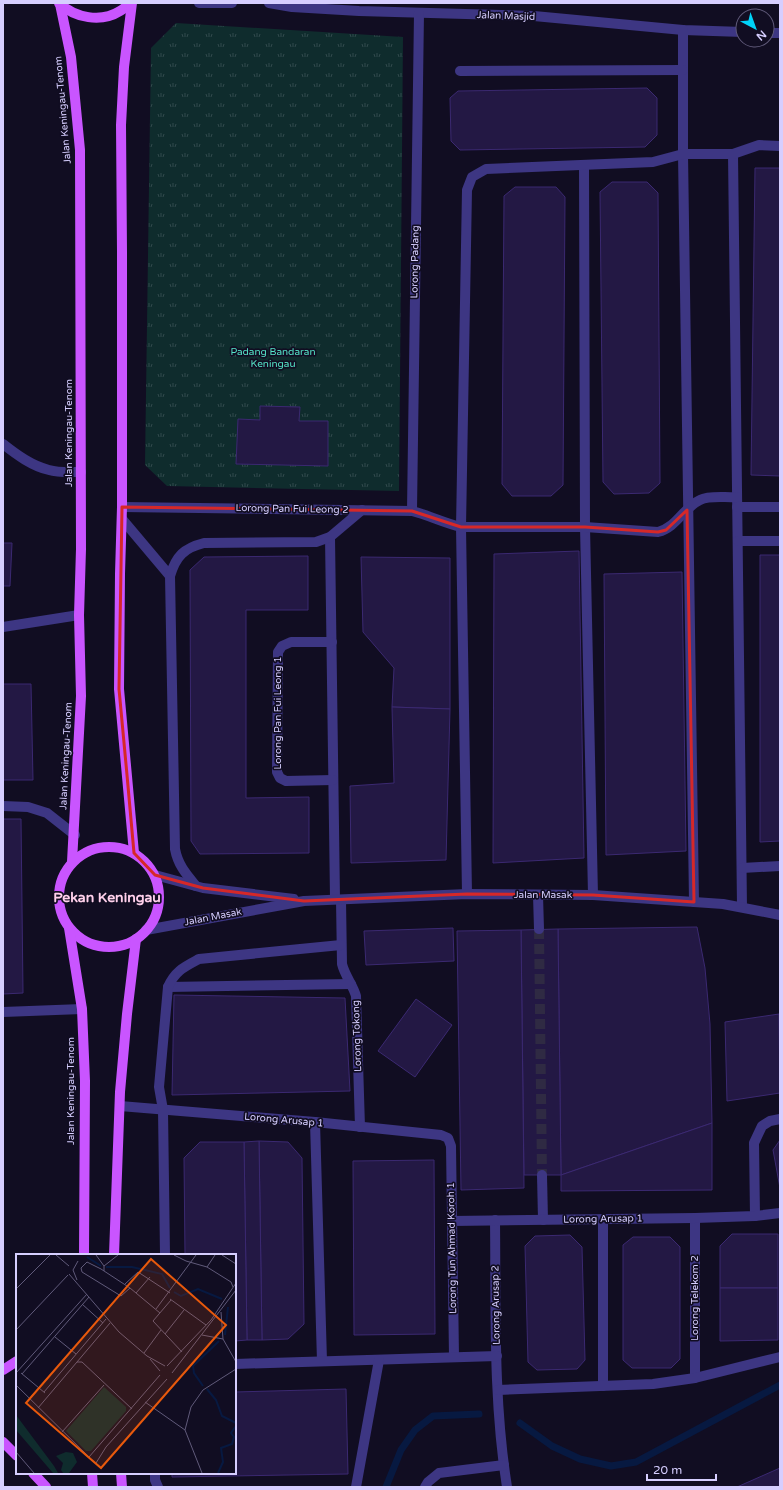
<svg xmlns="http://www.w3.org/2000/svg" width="783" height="1490" font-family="'Varela Round',sans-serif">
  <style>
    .park { fill: url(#park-tufts) }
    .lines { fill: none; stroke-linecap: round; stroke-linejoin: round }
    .stream { stroke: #071941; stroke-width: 7 }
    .building { fill: #231844; stroke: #3b2971 }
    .minor-tunnel { stroke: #2f2a43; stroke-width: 10; stroke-dasharray: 10 5; stroke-linecap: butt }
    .minor { stroke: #3d3683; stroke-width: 10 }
    .major { stroke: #c955ff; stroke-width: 10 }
    .marked { fill: none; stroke: #d62828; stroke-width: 3; stroke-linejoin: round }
    .labels { text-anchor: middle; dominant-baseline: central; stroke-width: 3.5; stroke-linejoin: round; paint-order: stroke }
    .street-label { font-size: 10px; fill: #d6ceff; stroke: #110d22 }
    .park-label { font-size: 10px; fill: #55e4c8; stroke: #110d22 }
    .district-label { font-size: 14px; font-weight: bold; fill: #ffd0eb; stroke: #110d22 }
    .inset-river { fill: none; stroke: #071941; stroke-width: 2 }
    .inset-road { fill: none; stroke: #605a7a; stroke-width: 1 }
    .view { fill: #e8590c; fill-opacity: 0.15; stroke: #e8590c; stroke-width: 2 }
    .inset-edge { fill: none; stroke: #d6ceff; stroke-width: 2 }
  </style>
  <defs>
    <pattern id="park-tufts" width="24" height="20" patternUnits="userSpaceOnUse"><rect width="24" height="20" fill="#0f2c2d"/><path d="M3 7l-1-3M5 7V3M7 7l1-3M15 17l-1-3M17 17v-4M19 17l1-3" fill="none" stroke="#31494c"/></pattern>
  </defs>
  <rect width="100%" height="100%" fill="#110d22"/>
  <path class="park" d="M176 23 403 37 399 491 167 486 145 465 151 48Z"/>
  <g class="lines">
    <g class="stream">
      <path d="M520 1423 552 1446 580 1459 611 1466 636 1462 780 1385"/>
      <path d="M386 1487 401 1450 415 1430 433 1416 479 1414"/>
    </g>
  </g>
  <g class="building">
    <path d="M647 88 657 98V135L645 147 460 150 451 141 450 98 458 91Z"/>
    <path d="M755 168H780V476L751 475Z"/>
    <path d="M612 182H647L658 193 660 483 649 493 614 494 603 482 600 192Z"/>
    <path d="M515 187H556L565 197 563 485 551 496H512L502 484 504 196Z"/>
    <path d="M260 406 300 407 299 421H328V466L236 464 238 419 260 420Z"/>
    <path d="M3 543H12L10 586H3Z"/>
    <path d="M579 551 584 858 493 863 494 554Z"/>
    <path d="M760 555H780V841L760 842Z"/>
    <path d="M308 556V610H246V798L309 797V853L200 854 191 841 190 570 204 557Z"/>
    <path d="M361 557 450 558V709L392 707 394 668 363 632Z"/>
    <path d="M682 572 686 851 606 855 604 574Z"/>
    <path d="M3 684H31L33 780H3Z"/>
    <path d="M392 707 450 709 446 860 351 863 350 786 394 783Z"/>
    <path d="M3 819H21L23 993 3 994Z"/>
    <path d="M697 927 705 968 710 1024 712 1123 561 1175 558 929Z"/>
    <path d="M453 928 454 961 366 965 364 931Z"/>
    <path d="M558 929 561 1175H524L521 930Z"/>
    <path d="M521 930 524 1188 461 1190 457 931Z"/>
    <path d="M174 995 345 998 350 1091 172 1095Z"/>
    <path d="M416 999 452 1025 415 1077 378 1051Z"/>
    <path d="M779 1014 780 1093 727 1101 725 1022Z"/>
    <path d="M712 1123V1190L561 1191V1175Z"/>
    <path d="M780 1140V1188L773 1150Z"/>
    <path d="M259 1141 288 1142 302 1158 304 1324 288 1339 262 1340Z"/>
    <path d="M259 1141 262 1340H247L244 1142Z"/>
    <path d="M200 1142H244L247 1340 235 1341V1255H185L184 1158Z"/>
    <path d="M434 1160 435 1334 354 1335 353 1161Z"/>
    <path d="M732 1234H778V1288H720V1246Z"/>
    <path d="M570 1235 582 1247 585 1360 577 1369 537 1370 528 1362 525 1246 535 1236Z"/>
    <path d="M633 1237H670L680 1247V1359L671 1368H632L623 1360V1245Z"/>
    <path d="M720 1288H778V1340L720 1341Z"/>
    <path d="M346 1389 348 1474 172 1477V1473H235V1392Z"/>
    <path d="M780 1468V1487H737Z"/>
  </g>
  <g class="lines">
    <path class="minor-tunnel" d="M539 929 542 1175"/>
    <g class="minor">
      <path d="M199 3H232"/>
      <path d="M269 3 292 7 359 11 534 16 683 30 743 32"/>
      <path d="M683 30V154L694 902"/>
      <path d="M767 33H780"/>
      <path d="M460 71 683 70"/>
      <path d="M733 154 742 907"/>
      <path d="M584 165 585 527 593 895"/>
      <path d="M3 444C17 455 32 466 49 470 59 473 71 472 81 472"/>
      <path d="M122 507 412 511C428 515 444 523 461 527H585L658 532C677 527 683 508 700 500 710 495 726 498 737 497"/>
      <path d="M737 507H780"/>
      <path d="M412 511 419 13"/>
      <path d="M122 519 170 576"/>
      <path d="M330 537 335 899"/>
      <path d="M738 541H780"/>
      <path d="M3 627 79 615"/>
      <path d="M332 642H291L282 646 278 652 277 772 280 778 286 781 333 780"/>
      <path d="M3 806 28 807 47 813 75 835"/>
      <path d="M742 868 780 866"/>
      <path d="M155 875 203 888 294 899"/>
      <path d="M196 886C186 874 178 865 175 849L170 576C176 556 184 548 204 543L316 542 330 537 362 510"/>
      <path d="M467 894 461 527 467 190 472 177 486 169 653 162 683 154H733L759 145 780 146"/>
      <path d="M538 895 539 929"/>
      <path d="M341 900 342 964C345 976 353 985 356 996L360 1127"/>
      <path d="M146 930 304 901 467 894 593 895 723 904 780 915"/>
      <path d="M168 987 351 984"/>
      <path d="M3 1012 82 1009"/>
      <path d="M120 1106 315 1122 441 1135 448 1138 451 1146 454 1357"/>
      <path d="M315 1122 322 1361"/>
      <path d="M542 1175 543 1220"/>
      <path d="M755 1216 754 1143 762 1126 770 1121 780 1119"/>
      <path d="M695 1218V1378"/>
      <path d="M603 1219V1386"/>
      <path d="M495 1220C496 1309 493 1399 507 1487"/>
      <path d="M452 1221 695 1218 755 1216 780 1213"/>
      <path d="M165 1255 163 1110 159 1087 168 987C175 971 184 967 199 959L341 945"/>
      <path d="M235 1364 497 1356"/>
      <path d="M498 1390 653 1384 695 1378 780 1357"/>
      <path d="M155 1473V1480L158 1487"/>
      <path d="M356 1487 379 1360"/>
      <path d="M425 1487 428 1482 439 1473 504 1465"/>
    </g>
    <g class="major">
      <path d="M59 3C75 18 101 23 120 11 124 9 127 6 130 3"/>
      <path d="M132 3 124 67 121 125 122 252V507L120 574 119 689 134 853"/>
      <path d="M60 4 71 57 80 150 81 549 79 615 81 696 72 862"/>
      <circle cx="109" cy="897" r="50"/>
      <path d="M69 928 82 1009 85 1081 84 1255"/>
      <path d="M114 1255 120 1092 127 1014 136 939"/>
      <path d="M3 1370 17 1361"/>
      <path d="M3 1442 17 1456"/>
      <path d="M33 1473 46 1487"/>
      <path d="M92 1473 93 1487"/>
      <path d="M121 1473 122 1487"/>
    </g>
  </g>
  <path class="marked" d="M122 507 412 511 461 527H585L658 532 666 530 687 510 694 902 593 895 467 894 304 901 203 888 155 875 134 853 127 775 119 689Z"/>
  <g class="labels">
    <g class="street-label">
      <text transform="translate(506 16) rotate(2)">Jalan Masjid</text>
      <text transform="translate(63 110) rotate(-95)">Jalan Keningau-Tenom</text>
      <text transform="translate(415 262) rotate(-89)">Lorong Padang</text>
      <text transform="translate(69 433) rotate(-90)">Jalan Keningau-Tenom</text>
      <text transform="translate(292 509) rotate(1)">Lorong Pan Fui Leong 2</text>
      <text transform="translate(278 713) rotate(-90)">Lorong Pan Fui Leong 1</text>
      <text transform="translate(66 756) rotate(-87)">Jalan Keningau-Tenom</text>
      <text x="543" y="895">Jalan Masak</text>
      <text transform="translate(213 917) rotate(-11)">Jalan Masak</text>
      <text transform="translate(357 1036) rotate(-92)">Lorong Tokong</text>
      <text transform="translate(71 1091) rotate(-90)">Jalan Keningau-Tenom</text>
      <text transform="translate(284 1120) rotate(5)">Lorong Arusap 1</text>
      <text transform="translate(603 1219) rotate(-1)">Lorong Arusap 1</text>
      <text transform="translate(452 1248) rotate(-91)">Lorong Tun Ahmad Koroh 1</text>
      <text transform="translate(695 1298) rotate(-90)">Lorong Telekom 2</text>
      <text transform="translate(496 1305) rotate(-91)">Lorong Arusap 2</text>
    </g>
    <g class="park-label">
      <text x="273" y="352">Padang Bandaran<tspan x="273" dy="12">Keningau</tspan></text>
    </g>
    <g class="district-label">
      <text x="107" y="897">Pekan Keningau</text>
    </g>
  </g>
  <g transform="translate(16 1254)">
    <rect width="220" height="220" fill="#110d22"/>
    <path d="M50 198 57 199 61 208 53 219H47L45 216 47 209 40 202Z" fill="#0f2c2d"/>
    <path d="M88 133 110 153V157L75 197H70L50 177ZM0 161 38 212 42 219H37L0 176Z" fill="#0f2c2d"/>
    <path class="inset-river" d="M71 3 85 12M90 13H116L146 20 154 34M158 38 165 42 182 35 206 45M209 81 212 53M187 132 178 119 177 112 203 87M191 135 200 146 206 162 220 169M202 219 207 208 205 194 216 190 218 183 215 179 220 172"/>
    <path class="inset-road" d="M40 1 53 12M80 1 88 12V17M158 1 170 7 191 13 215 28 217 33M206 1 220 10M88 12 102 1M191 13 199 1M53 20 103 78 131 102 149 112M61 26 57 16 62 7M109 30 122 18 154 39M114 34 105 42 66 18 65 14 71 8 85 15 114 34 144 59M0 35 34 1M120 39 134 23M154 45 190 71M155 46 137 67 166 98M66 50 87 69M140 55 180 1M205 58 207 85M0 76 52 21M149 80 168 56M186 81 207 85M39 83 60 100M207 85 220 108M128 99 145 76M134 105 144 117M61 108H66L116 155M151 112 195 66 220 29M0 119 71 40M5 119 29 139M156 119 220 36M6 120 73 43M0 131 73 203M28 138 90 65M129 148 169 176 175 153 187 136 220 115M22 154 94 69M169 176 186 219M46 178 88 131M0 198 18 219M73 203 144 121M80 209 90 193 151 125"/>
    <path class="view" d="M135 5 210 71 85 214 10 149Z"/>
    <rect width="220" height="220" class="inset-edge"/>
  </g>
  <rect width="783" height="1490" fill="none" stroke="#d6ceff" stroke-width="8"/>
  <g transform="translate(755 28) rotate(139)"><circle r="19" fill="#110d22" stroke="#605a7a"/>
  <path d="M0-3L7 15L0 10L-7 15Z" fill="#00d3f9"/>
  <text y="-6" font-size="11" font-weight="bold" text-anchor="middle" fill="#d6ceff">N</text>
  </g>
  <path d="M647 1474v6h69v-6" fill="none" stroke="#d6ceff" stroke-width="2"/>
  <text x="653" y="1474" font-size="12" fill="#d6ceff" stroke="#110d22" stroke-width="3" paint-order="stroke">20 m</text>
</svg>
